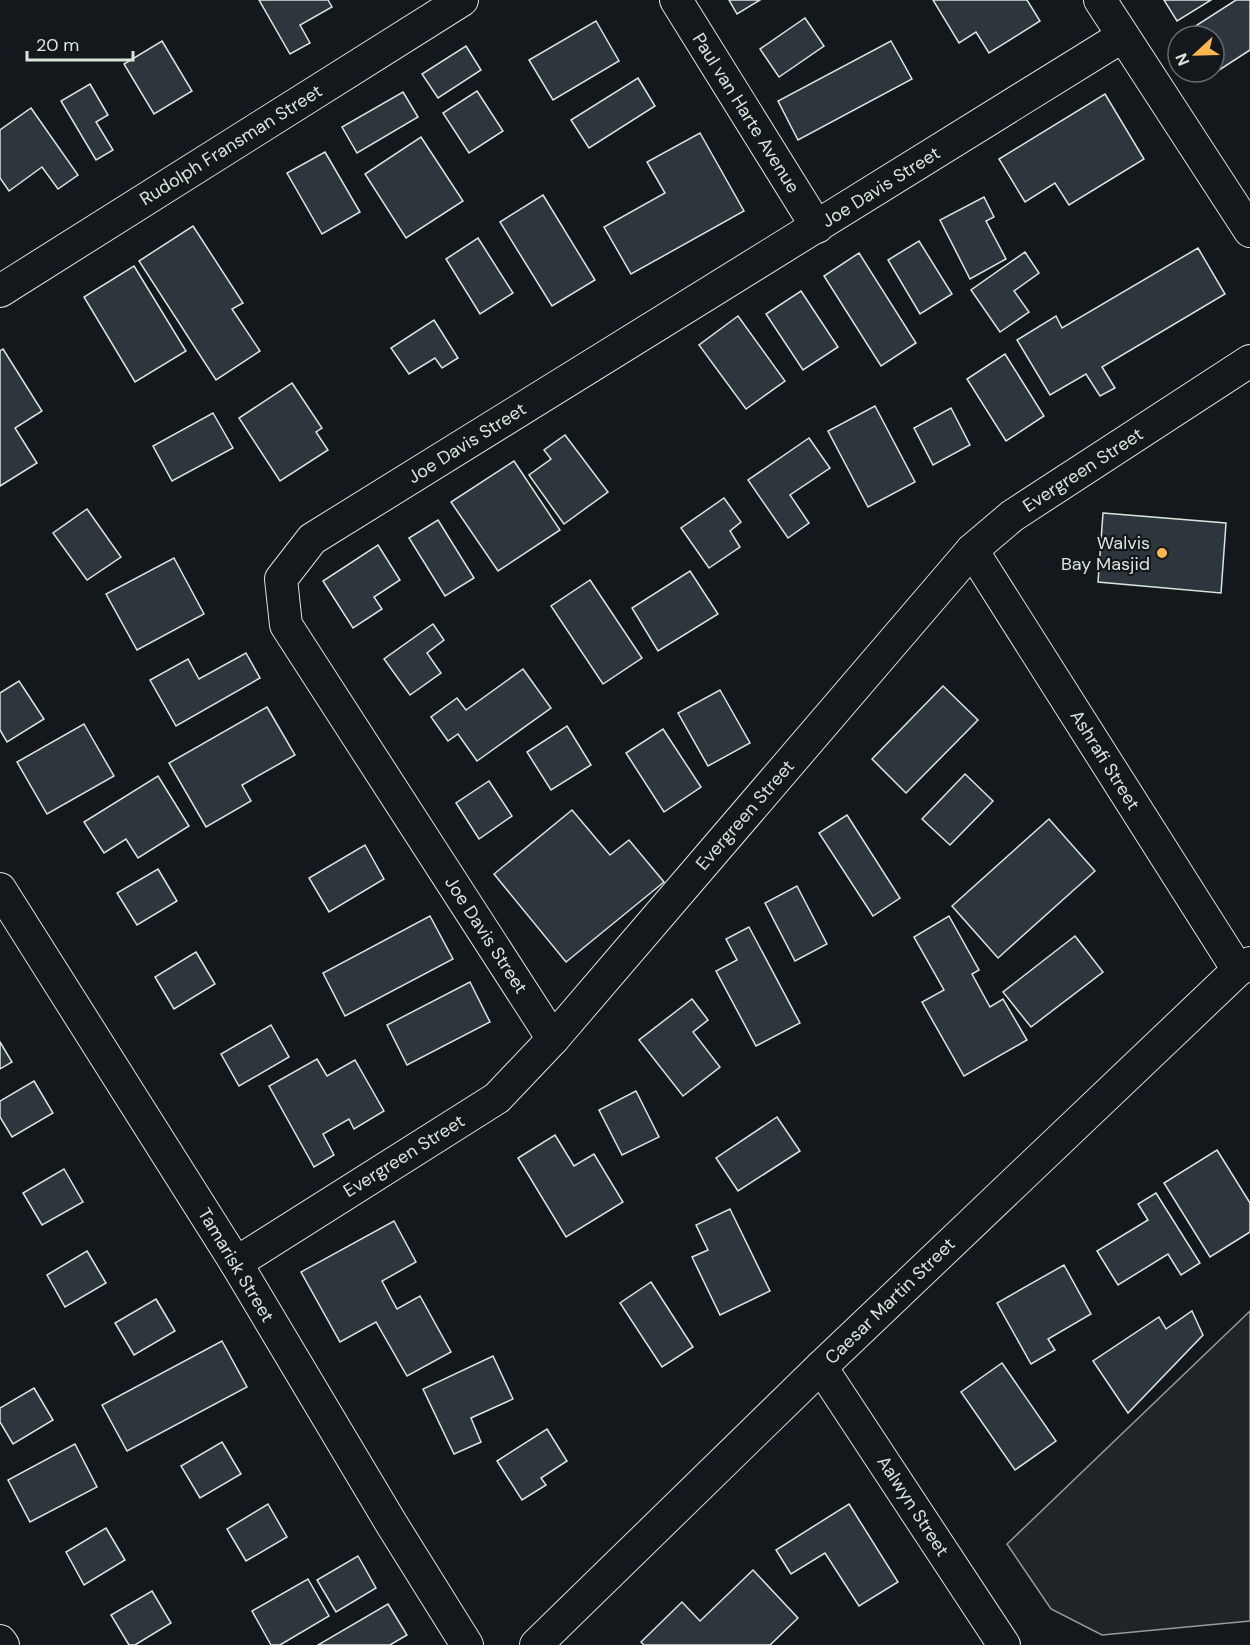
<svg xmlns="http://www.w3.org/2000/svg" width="1250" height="1645" font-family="'DM Sans',sans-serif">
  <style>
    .green { fill: #202428; stroke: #939e99; stroke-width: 1.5 }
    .building { fill: #2c363c; stroke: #d8e6dc; stroke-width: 1.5 }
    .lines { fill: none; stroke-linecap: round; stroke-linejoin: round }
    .minor-casing { stroke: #d8e6dc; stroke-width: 34 }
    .minor { stroke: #14181c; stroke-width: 32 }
    .poi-dot { fill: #ffb74d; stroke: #14181c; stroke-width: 2 }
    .labels { text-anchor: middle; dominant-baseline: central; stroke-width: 4.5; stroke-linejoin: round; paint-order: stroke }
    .street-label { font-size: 18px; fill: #d8e6dc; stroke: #14181c }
    .poi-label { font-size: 18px; fill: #d8e6dc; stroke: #14181c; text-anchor: end }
  </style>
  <rect width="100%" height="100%" fill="#14181c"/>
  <path class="green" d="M1250 1311V1621L1102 1635 1051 1609 1007 1544Z"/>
  <g class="building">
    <path d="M259 0H328L332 7 300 25 310 43 290 54Z"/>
    <path d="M729 0H760L737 14Z"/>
    <path d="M933 0H1027L1040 21 989 53 976 32 959 43Z"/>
    <path d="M1164 0H1211L1177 21Z"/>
    <path d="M1236 0H1250V50L1210 76 1207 72H1214V36H1184L1183 34Z"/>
    <path d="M805 18 824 46 779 77 760 49Z"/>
    <path d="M596 21 619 61 553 100 529 60Z"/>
    <path d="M162 41 192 91 154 114 124 64Z"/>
    <path d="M891 41 912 79 798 140 778 101Z"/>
    <path d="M466 46 481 70 438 98 422 74Z"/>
    <path d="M638 78 655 106 589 148 571 120Z"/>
    <path d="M90 84 108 115 96 122 113 150 96 160 61 101Z"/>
    <path d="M477 91 503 131 469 153 443 113Z"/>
    <path d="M403 92 418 117 357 153 342 127Z"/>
    <path d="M1105 94 1144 159 1069 205 1055 183 1025 202 999 159Z"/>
    <path d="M31 108 78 175 58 189 42 167 9 191 0 178V130Z"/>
    <path d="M700 133 744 211 631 274 604 227 665 193 647 162Z"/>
    <path d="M421 137 463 201 406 238 365 174Z"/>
    <path d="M325 152 360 212 322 234 287 173Z"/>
    <path d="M543 195 595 280 552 306 500 222Z"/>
    <path d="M984 197 994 217 986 221 1006 259 970 279 940 220Z"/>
    <path d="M193 226 243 303 232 309 260 351 216 380 139 261Z"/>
    <path d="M478 238 513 293 480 314 446 259Z"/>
    <path d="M919 241 952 294 920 314 888 260Z"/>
    <path d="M1198 248 1225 294 1102 367 1115 388 1100 396 1086 374 1050 395 1017 340 1056 316 1062 328Z"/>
    <path d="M1025 252 1039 273 1014 291 1029 312 1000 332 971 290Z"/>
    <path d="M859 253 916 343 881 366 824 276Z"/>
    <path d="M134 266 186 351 135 382 84 297Z"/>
    <path d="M801 291 838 347 803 370 766 314Z"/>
    <path d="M738 316 785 381 746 409 699 345Z"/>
    <path d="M434 320 458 358 442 368 435 358 409 374 391 348Z"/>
    <path d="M3 349 42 411 15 428 37 463 0 486V351Z"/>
    <path d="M1005 354 1044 416 1006 441 967 379Z"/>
    <path d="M292 383 322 428 316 432 328 450 280 481 239 418Z"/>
    <path d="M875 406 915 482 868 507 828 431Z"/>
    <path d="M951 408 970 445 933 465 914 428Z"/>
    <path d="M213 413 233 448 172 481 153 446Z"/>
    <path d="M565 435 608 492 564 524 529 475 551 459 544 450Z"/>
    <path d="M809 438 830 468 790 495 809 523 788 538 748 480Z"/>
    <path d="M514 461 560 530 498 571 451 502Z"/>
    <path d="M724 498 741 522 730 531 740 547 709 568 681 528Z"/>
    <path d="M87 509 121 557 87 580 53 533Z"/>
    <path d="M1103 513 1226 523 1221 593 1098 582Z"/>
    <path d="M438 520 474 578 445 596 409 538Z"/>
    <path d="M378 545 400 580 374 597 382 609 353 628 323 581Z"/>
    <path d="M174 558 204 614 137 650 106 594Z"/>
    <path d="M690 571 718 614 658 651 632 608Z"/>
    <path d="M590 580 642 658 603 684 551 606Z"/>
    <path d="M433 624 444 640 427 653 441 673 410 695 384 659Z"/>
    <path d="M246 653 260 678 176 726 150 680 188 659 199 679Z"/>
    <path d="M523 669 551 708 477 761 458 734 448 741 431 717 457 698 466 710Z"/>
    <path d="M19 681 44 719 7 742 0 730V693Z"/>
    <path d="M943 686 978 720 906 793 872 759Z"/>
    <path d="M720 690 750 743 708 766 678 713Z"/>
    <path d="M267 707 295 755 242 785 251 801 206 827 169 763Z"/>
    <path d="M84 724 114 776 47 814 17 762Z"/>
    <path d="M567 726 591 765 551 790 527 752Z"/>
    <path d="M663 729 701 787 664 812 626 753Z"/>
    <path d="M965 774 993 801 950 845 922 819Z"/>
    <path d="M158 776 189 826 138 858 126 839 104 853 84 822Z"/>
    <path d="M489 781 512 816 479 839 456 803Z"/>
    <path d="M572 810 610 855 629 840 664 882 566 962 494 874Z"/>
    <path d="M847 815 900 898 873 916 819 833Z"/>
    <path d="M1049 819 1095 871 998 958 952 906Z"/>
    <path d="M365 845 384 879 329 912 309 878Z"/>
    <path d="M158 869 177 901 137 925 117 893Z"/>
    <path d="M797 886 827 944 795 961 765 903Z"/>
    <path d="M430 916 453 959 345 1016 323 973Z"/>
    <path d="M949 916 979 970 972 974 990 1007 1003 999 1027 1040 964 1076 922 1002 944 990 914 937Z"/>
    <path d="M749 927 800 1023 756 1046 716 971 737 960 726 939Z"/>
    <path d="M1075 936 1103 972 1031 1027 1003 992Z"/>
    <path d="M196 952 215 984 174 1009 155 977Z"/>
    <path d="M470 982 490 1022 407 1065 387 1025Z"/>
    <path d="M692 999 708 1020 693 1032 720 1067 683 1096 639 1040Z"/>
    <path d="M271 1025 289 1057 239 1086 221 1054Z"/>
    <path d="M0 1042 12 1062 0 1069Z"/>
    <path d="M317 1059 327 1076 355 1060 384 1111 354 1129 349 1119 323 1134 334 1155 314 1167 269 1086Z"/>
    <path d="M34 1081 53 1113 12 1137 0 1117V1101Z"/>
    <path d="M636 1091 659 1137 622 1155 599 1110Z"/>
    <path d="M777 1117 800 1151 738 1191 716 1158Z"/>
    <path d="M555 1135 574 1166 594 1154 623 1202 566 1237 518 1158Z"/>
    <path d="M1217 1150 1250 1203V1232L1210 1257 1164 1183Z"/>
    <path d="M64 1169 83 1202 42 1225 23 1193Z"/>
    <path d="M1156 1193 1200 1263 1181 1275 1168 1254 1118 1285 1097 1251 1148 1220 1138 1204Z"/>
    <path d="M730 1209 770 1291 720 1315 692 1257 708 1250 696 1225Z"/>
    <path d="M394 1221 416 1262 382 1281 397 1309 420 1296 451 1352 407 1376 376 1322 340 1342 301 1272Z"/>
    <path d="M87 1251 106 1283 65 1307 47 1275Z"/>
    <path d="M1064 1265 1091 1314 1048 1339 1055 1350 1031 1364 997 1303Z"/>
    <path d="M651 1282 693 1347 662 1367 620 1303Z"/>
    <path d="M156 1299 175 1331 134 1355 115 1323Z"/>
    <path d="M1192 1311 1203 1335 1128 1413 1093 1361 1159 1317 1166 1329Z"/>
    <path d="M222 1341 247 1387 127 1451 102 1405Z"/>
    <path d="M493 1356 513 1399 471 1418 481 1442 454 1454 423 1389Z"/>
    <path d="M1002 1363 1056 1441 1015 1470 961 1392Z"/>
    <path d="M34 1388 53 1420 13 1444 0 1422V1408Z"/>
    <path d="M547 1429 567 1461 541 1478 546 1485 522 1500 497 1461Z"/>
    <path d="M222 1442 241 1474 200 1498 181 1466Z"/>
    <path d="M75 1444 97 1487 30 1522 8 1480Z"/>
    <path d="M268 1504 287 1537 246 1561 227 1529Z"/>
    <path d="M849 1504 898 1582 859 1606 825 1553 791 1574 776 1550Z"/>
    <path d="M106 1528 125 1560 84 1585 66 1552Z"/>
    <path d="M358 1556 376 1588 336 1612 317 1580Z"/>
    <path d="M753 1570 798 1618 770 1645H644L641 1642 682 1602 700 1621Z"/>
    <path d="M308 1579 329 1616 280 1645H271L252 1611Z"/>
    <path d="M152 1591 171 1623 135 1645H129L111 1615Z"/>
    <path d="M388 1604 407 1635 390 1645H318Z"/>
  </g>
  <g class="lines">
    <defs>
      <g id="minor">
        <path d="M676 0 817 227"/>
        <path d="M1100 0 1250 231"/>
        <path d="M0 291 462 0"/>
        <path d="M972 550 1238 970"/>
        <path d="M0 889 236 1263 391 1523 467 1645"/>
        <path d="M553 1039 286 625 281 579 312 539 1123 36"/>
        <path d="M236 1263 497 1098 553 1039 972 550 1012 516 1250 361"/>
        <path d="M821 1367 1004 1645"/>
        <path d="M0 1641 3 1645"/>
        <path d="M536 1645 821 1367 1238 970 1250 963"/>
      </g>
    </defs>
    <use href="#minor" class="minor-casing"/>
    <use href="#minor" class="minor"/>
  </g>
  <circle class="poi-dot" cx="1162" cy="553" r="6"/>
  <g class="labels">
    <g class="street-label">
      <text transform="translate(746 113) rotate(58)">Paul van Harte Avenue</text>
      <text transform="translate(231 145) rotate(-32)">Rudolph Fransman Street</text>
      <text transform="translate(881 187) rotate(-32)">Joe Davis Street</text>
      <text transform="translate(467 443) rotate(-32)">Joe Davis Street</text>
      <text transform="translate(1083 470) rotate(-33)">Evergreen Street</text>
      <text transform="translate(1105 760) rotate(58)">Ashrafi Street</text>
      <text transform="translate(745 815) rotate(-49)">Evergreen Street</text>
      <text transform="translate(486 935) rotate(57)">Joe Davis Street</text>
      <text transform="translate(404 1156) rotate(-32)">Evergreen Street</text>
      <text transform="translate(236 1265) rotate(59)">Tamarisk Street</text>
      <text transform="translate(890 1301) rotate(-44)">Caesar Martin Street</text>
      <text transform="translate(913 1506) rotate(57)">Aalwyn Street</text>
    </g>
    <g class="poi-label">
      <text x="1150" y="543">Walvis<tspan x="1150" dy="21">Bay Masjid</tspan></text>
    </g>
  </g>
  <g transform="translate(1196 54) rotate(248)"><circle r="28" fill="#14181c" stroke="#626a69" stroke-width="1.5"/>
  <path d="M0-4.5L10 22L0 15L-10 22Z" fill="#ffb74d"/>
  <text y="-9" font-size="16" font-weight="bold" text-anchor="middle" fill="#d8e6dc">N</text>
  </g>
  <path d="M27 51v9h106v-9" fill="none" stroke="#d8e6dc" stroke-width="3"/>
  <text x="36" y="51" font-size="18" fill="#d8e6dc" stroke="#14181c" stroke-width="4.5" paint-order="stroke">20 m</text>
</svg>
